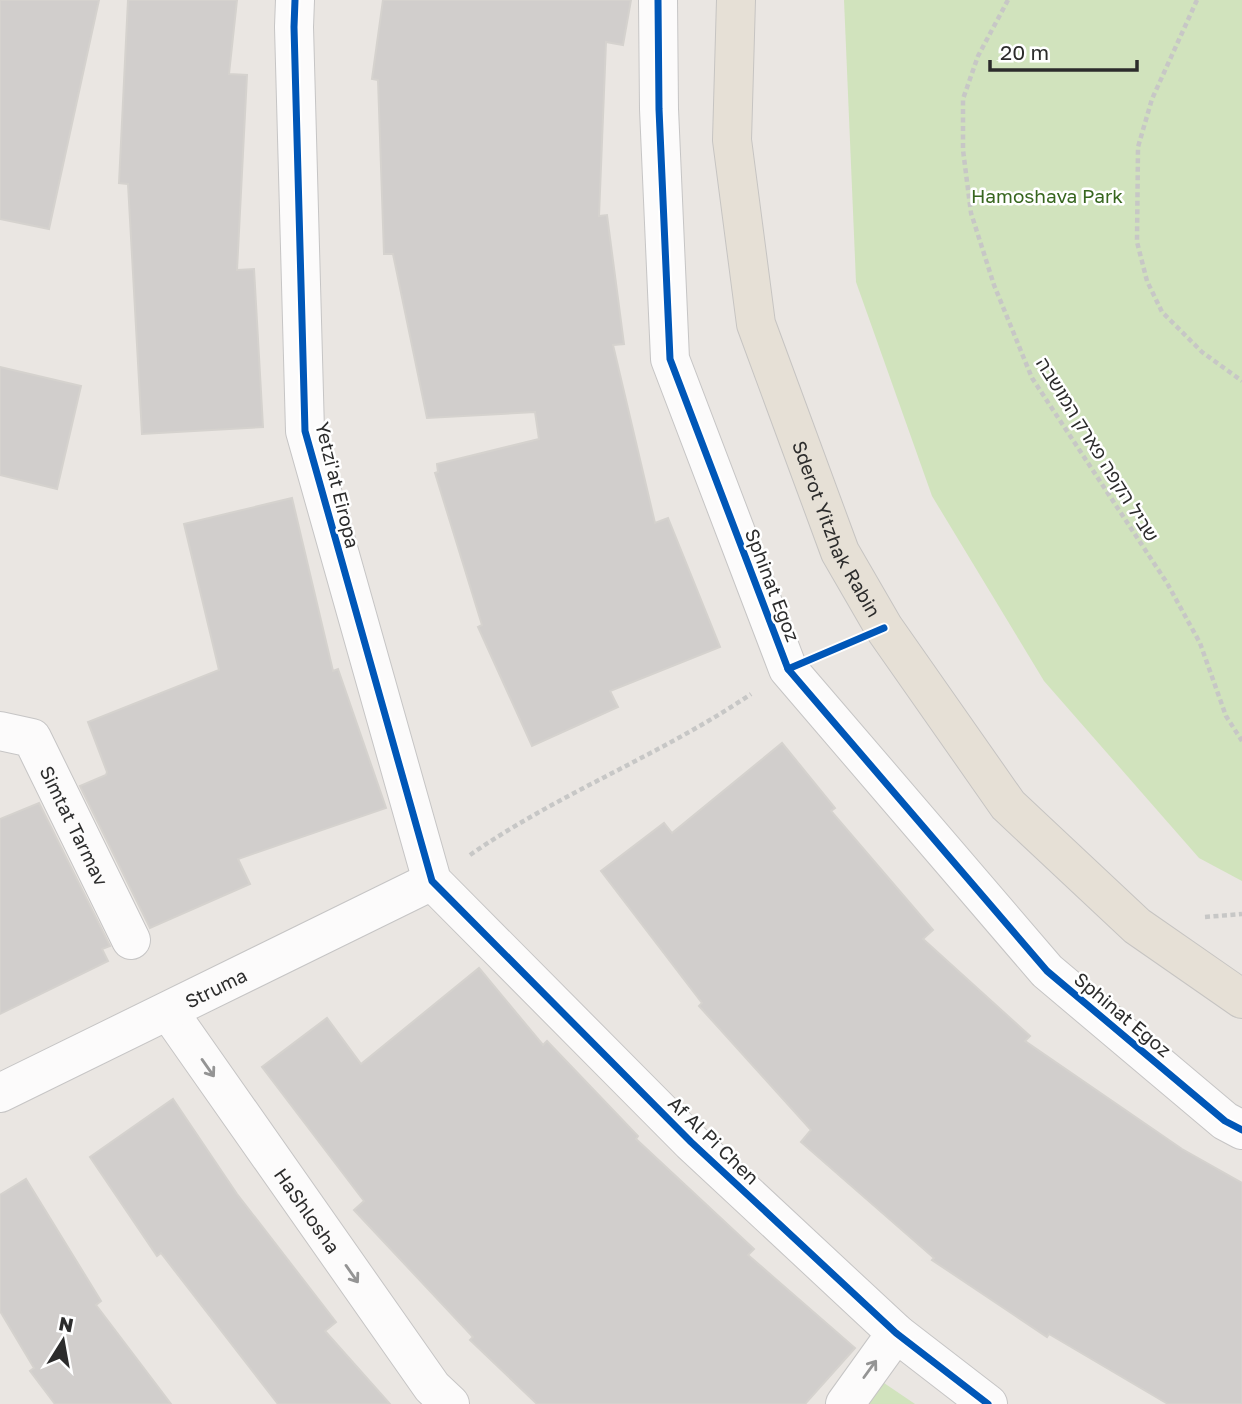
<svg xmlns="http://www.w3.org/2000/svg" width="1242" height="1404" font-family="'Golos Text','Noto Sans Hebrew',sans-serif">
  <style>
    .green { fill: #d1e3bd }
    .building { fill: #d1cecc; stroke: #d5d2ce; stroke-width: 2 }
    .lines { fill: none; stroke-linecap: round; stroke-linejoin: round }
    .minor-casing { stroke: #c6c5c5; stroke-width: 40 }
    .primary-casing { stroke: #c6c4c2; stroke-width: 40 }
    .path { stroke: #c7c7c6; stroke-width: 4.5; stroke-dasharray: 5 3.5; stroke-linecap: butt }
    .minor { stroke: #fcfbfb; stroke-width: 38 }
    .primary { stroke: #e6e0d6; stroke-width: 38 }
    .cycleway-casing { stroke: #fff; stroke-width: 11 }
    .cycleway { stroke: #0057b8; stroke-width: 7 }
    .oneway { stroke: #949494 }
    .labels { text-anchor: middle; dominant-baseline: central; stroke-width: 5; stroke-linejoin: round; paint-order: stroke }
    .park-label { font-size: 19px; fill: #37661f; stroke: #fff }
    .street-label { font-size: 19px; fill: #2c2c2c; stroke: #fff }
  </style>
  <rect width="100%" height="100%" fill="#eae6e2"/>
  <g class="green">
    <path d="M844 0H1242V881L1199 858 1044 681 932 496 856 282Z"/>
    <path d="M884 1383 915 1404H869Z"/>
  </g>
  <g class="building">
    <path d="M0 0H99L49 229 0 219Z"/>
    <path d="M128 0H237L229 74 247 75 237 270 254 269 263 427 142 434 128 184 119 183Z"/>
    <path d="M383 0H631L623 45 606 42 599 216 607 215 624 344 613 345 655 523 668 518 720 647 610 691 618 707 532 746 478 627 482 625 435 473 438 472 437 464 539 439 535 412 427 418 393 254H384L378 80 372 79Z"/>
    <path d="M0 367 81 386 57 489 0 475Z"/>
    <path d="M292 498 333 671 338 669 386 808 238 859 250 884 150 928 80 786 106 775 107 772 88 722 219 670 184 524Z"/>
    <path d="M782 743 835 808 831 811 933 930 923 939 1030 1036 1025 1041 1182 1149 1242 1183V1404H1168L1049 1334 1047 1337 932 1260 934 1258 801 1142 811 1130 699 1006 702 1003 601 871 664 823 672 833Z"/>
    <path d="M39 803 110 946 102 949 108 961 0 1014V819Z"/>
    <path d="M479 968 543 1045 547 1041 638 1136 636 1139 754 1249 748 1255 855 1348 805 1404H537L470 1340 473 1337 354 1210 364 1201 262 1067 327 1018 361 1064Z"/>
    <path d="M173 1099 237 1194 336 1322 325 1331 390 1404H278L161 1253 157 1256 90 1157Z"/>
    <path d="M26 1179 101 1301 96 1305 171 1404H55L30 1371 34 1368 0 1311V1195Z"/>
  </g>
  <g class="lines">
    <defs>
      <g id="minor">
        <path d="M295 0 294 27 305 431 432 881 691 1142 896 1333 988 1404"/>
        <path d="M658 0 659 109 670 359 788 669 1047 971 1225 1121 1242 1130"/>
        <path id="s1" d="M0 731 32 738 131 940"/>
        <path id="s2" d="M169 1012 432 1387 450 1404"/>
        <path id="s3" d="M0 1093 432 881"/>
        <path d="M845 1404 896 1333"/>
      </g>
      <g id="primary">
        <path id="s4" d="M736 0 732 140 756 324 840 552 884 628 1008 805 1137 926 1242 999"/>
      </g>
    </defs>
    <use href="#minor" class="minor-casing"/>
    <use href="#primary" class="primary-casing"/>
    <g class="path">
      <path d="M1008 0 978 56 963 99V150L971 213 994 285 1032 378 1167 583 1200 643 1226 716 1242 741"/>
      <path d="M1197 0 1152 99 1138 147 1137 242 1147 281 1162 312 1202 352 1242 381"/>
      <path d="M470 855C559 793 661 755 751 694"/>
      <path d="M1205 917 1242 914"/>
    </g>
    <use href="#minor" class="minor"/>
    <use href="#primary" class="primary"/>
    <defs>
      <g id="cycleway">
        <path d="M295 0 294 27 305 431 432 881 691 1142 896 1333 988 1404"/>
        <path d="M658 0 659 109 670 359 788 669 1047 971 1225 1121 1242 1130"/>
        <path d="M788 669 884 628"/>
      </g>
    </defs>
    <use href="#cycleway" class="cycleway-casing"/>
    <use href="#cycleway" class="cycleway"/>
  </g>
  <defs><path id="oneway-shaft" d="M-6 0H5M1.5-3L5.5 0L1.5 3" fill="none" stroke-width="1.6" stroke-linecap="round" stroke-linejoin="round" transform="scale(1.75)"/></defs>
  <g class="oneway">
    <use href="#oneway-shaft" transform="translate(208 1068) rotate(55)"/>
    <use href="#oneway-shaft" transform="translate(352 1274) rotate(55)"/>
    <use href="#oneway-shaft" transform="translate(870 1369) rotate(-54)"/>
  </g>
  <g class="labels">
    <g class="park-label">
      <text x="1047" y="195">Hamoshava Park</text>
    </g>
    <g class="street-label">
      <text transform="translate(1098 449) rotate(58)">שביל הקפה פארק המושבה</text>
      <text transform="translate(338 485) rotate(76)">Yetzi'at Eiropa</text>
      <text stroke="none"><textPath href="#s4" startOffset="546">Sderot Yitzhak Rabin</textPath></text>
      <text transform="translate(773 585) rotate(69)">Sphinat Egoz</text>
      <text stroke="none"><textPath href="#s1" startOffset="130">Simtat Tarmav</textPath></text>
      <text stroke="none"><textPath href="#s3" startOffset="240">Struma</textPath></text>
      <text transform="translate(1123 1014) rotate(40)">Sphinat Egoz</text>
      <text transform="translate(714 1140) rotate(44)">Af Al Pi Chen</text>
      <text stroke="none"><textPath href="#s2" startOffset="242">HaShlosha</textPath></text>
    </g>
  </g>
  <g transform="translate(63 1341) rotate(11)" stroke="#ffffff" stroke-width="5" paint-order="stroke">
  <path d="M0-5L12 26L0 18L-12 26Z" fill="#2c2c2c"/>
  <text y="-10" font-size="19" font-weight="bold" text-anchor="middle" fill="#2c2c2c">N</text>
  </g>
  <path d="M990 60v10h147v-10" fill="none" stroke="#2c2c2c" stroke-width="3.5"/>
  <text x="1000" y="60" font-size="21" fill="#2c2c2c" stroke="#ffffff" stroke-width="5" paint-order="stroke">20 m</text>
</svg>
